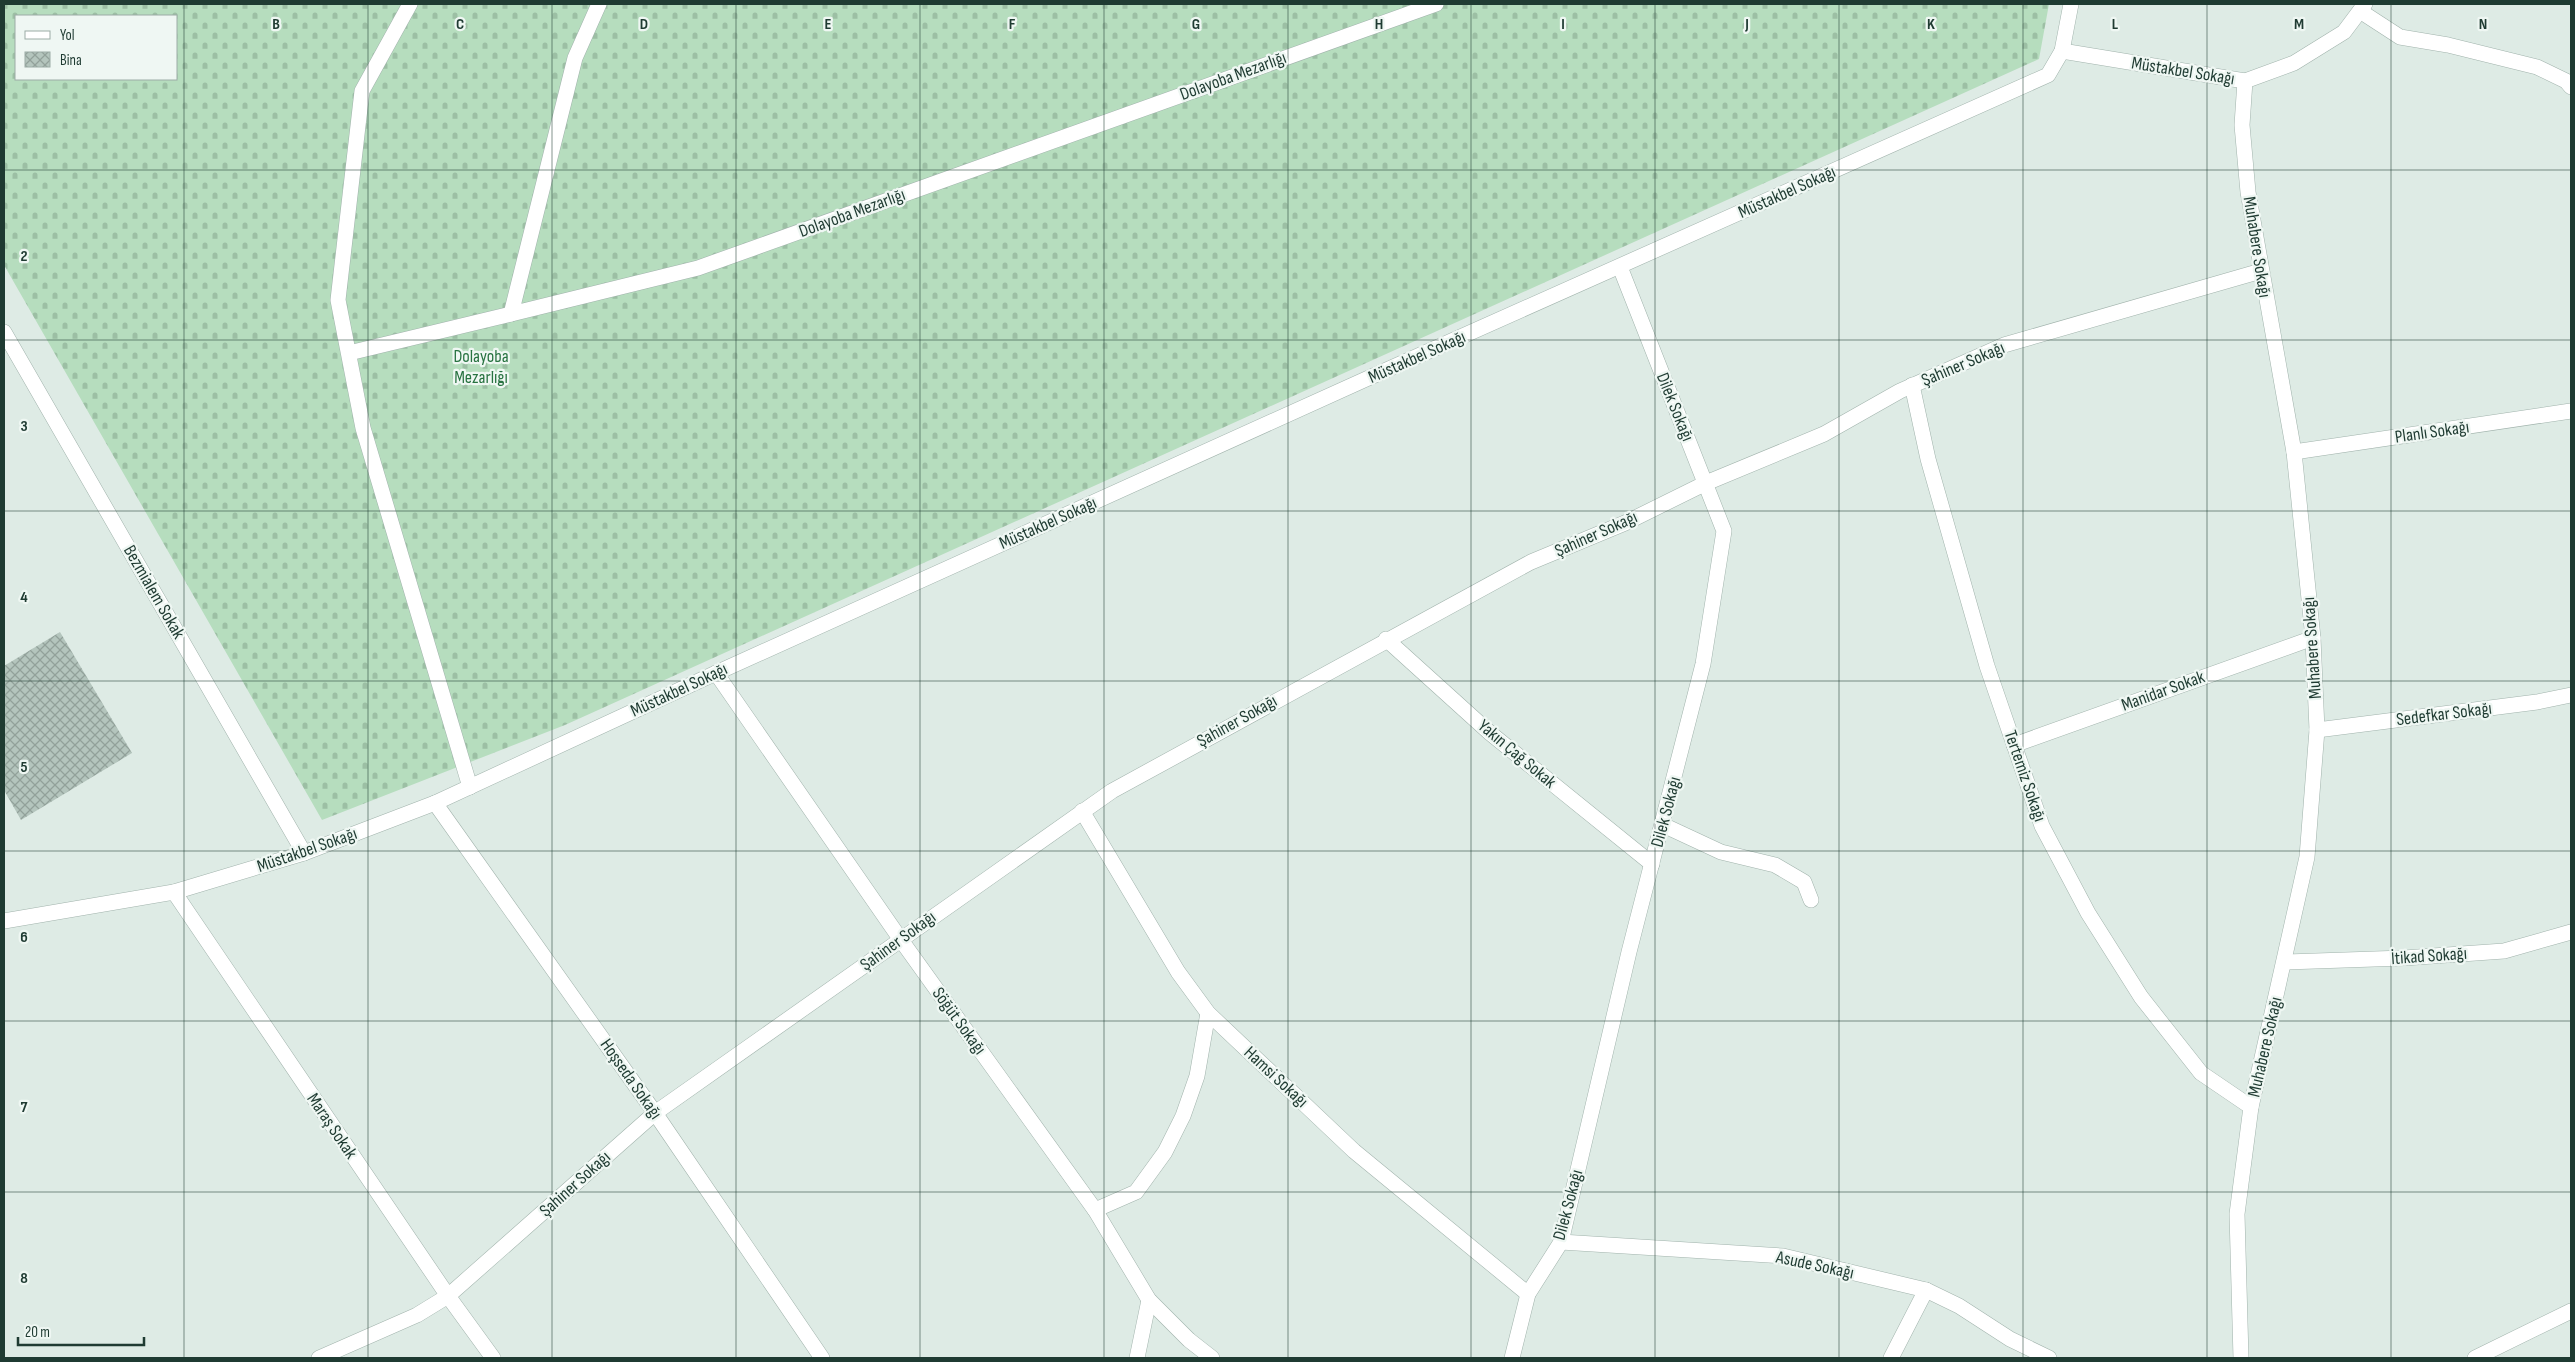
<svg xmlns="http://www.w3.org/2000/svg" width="2575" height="1362" font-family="'Sofia Sans Condensed',sans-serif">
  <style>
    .cemetery { fill: url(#cemetery-stones); fill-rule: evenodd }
    .building { fill: url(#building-cross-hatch) }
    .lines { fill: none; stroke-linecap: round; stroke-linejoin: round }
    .service-casing { stroke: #a1b3ac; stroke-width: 16 }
    .minor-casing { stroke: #a1b3ac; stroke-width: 16 }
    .service { stroke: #fff; stroke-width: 15 }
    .minor { stroke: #fff; stroke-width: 15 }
    .grid { fill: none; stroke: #1f3b32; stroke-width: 1; stroke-opacity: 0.55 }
    .labels { text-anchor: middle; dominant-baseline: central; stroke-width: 4.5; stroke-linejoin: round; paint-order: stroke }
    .street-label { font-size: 18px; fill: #1f3b32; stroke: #eff7f3 }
    .park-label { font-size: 18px; fill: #287341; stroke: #eff7f3 }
    .grid-label { font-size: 16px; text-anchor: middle; font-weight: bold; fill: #1f3b32; stroke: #eff7f3; stroke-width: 4.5; stroke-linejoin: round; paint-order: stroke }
  </style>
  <defs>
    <pattern id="cemetery-stones" width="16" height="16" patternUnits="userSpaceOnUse" patternTransform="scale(1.25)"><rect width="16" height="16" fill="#b6ddbe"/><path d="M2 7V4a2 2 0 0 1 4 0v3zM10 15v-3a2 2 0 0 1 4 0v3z" fill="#9cbfa4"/></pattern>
    <pattern id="building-cross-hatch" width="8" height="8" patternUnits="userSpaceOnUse" patternTransform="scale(1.25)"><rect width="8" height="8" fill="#b4c5bd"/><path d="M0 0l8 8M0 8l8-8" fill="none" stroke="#92a19a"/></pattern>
  </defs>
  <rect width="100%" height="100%" fill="#deebe5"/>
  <path class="cemetery" d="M4 4H2049L2039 59 565 725 322 820 4 265ZM16 16H176V79H16Z"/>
  <path class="building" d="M60 632 132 753 21 820 4 790V666Z"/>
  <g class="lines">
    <defs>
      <g id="service">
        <path d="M410 4 362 91 338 300 363 428 470 787"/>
        <path d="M599 4 575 58 511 314 698 268 1436 4"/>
        <path d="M2360 11 2400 37 2448 45 2537 67 2566 81 2571 87"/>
        <path d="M349 353 511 314"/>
        <path d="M1663 825 1721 852 1775 865 1804 882 1811 900"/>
      </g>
      <g id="minor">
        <path d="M2062 51 2245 81"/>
        <path d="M4 332 304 853"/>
        <path d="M1912 385 1928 459 1987 666 2042 826 2088 913 2141 997 2201 1073 2251 1107"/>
        <path d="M2294 452 2571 411"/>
        <path d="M1386 639 1490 733 1652 864"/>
        <path d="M716 673 901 940 1095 1210 1149 1300 1189 1340 1212 1358"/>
        <path d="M2317 730 2537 702 2571 695"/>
        <path d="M2014 745 2313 638"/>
        <path d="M435 803 655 1113 822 1358"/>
        <path d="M1082 811 1178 972 1208 1013 1354 1151 1528 1294"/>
        <path d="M174 892 448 1296 493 1358"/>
        <path d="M4 921 174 892 304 853 435 803 716 673 1364 380 2048 75 2062 51 2071 4"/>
        <path d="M2284 962 2404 958 2504 951 2571 932"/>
        <path d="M1095 1210 1136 1192 1165 1152 1183 1116 1197 1076 1208 1013"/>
        <path d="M1561 1242 1783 1256 1926 1290 1959 1306 2010 1339 2049 1358"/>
        <path d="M319 1358 417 1315 448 1296 655 1113 1112 791 1531 562 1625 523 1706 483 1824 434 1900 391 2004 345 2261 271"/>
        <path d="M1137 1358 1149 1300"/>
        <path d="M1512 1358 1528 1294 1561 1242 1629 952 1703 664 1724 531 1620 267"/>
        <path d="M1891 1358 1926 1290"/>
        <path d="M2241 1358 2237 1214 2251 1107 2307 857 2317 730 2313 638 2294 452 2248 192 2242 125 2245 81 2294 63 2344 32 2365 4"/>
        <path d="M2475 1358 2571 1311"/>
      </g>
    </defs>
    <use href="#service" class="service-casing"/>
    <use href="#minor" class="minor-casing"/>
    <use href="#service" class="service"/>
    <use href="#minor" class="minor"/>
  </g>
  <path class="grid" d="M184 4V1358M368 4V1358M552 4V1358M736 4V1358M920 4V1358M1104 4V1358M1288 4V1358M1471 4V1358M1655 4V1358M1839 4V1358M2023 4V1358M2207 4V1358M2391 4V1358M4 170H2571M4 340H2571M4 511H2571M4 681H2571M4 851H2571M4 1021H2571M4 1192H2571"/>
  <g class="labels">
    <g class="street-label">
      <text transform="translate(2183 71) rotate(9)">Müstakbel Sokağı</text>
      <text transform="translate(1233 76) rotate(-20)">Dolayoba Mezarlığı</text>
      <text transform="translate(1787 192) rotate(-24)">Müstakbel Sokağı</text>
      <text transform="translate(852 213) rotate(-20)">Dolayoba Mezarlığı</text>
      <text transform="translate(2257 247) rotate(81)">Muhabere Sokağı</text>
      <text transform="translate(1417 357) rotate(-24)">Müstakbel Sokağı</text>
      <text transform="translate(1963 364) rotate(-23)">Şahiner Sokağı</text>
      <text transform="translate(1675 407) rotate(68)">Dilek Sokağı</text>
      <text transform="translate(2432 432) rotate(-8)">Planlı Sokağı</text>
      <text transform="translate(1048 523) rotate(-24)">Müstakbel Sokağı</text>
      <text transform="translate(1596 534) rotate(-24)">Şahiner Sokağı</text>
      <text transform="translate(154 592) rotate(60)">Bezmialem Sokak</text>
      <text transform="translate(2312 648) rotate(-94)">Muhabere Sokağı</text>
      <text transform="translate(679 690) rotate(-25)">Müstakbel Sokağı</text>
      <text transform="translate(2163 691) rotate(-20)">Manidar Sokak</text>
      <text transform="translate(2444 714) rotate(-7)">Sedefkar Sokağı</text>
      <text transform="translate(1237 721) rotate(-29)">Şahiner Sokağı</text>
      <text transform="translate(1517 754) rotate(40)">Yakın Çağ Sokak</text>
      <text transform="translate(2025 776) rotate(71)">Tertemiz Sokağı</text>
      <text transform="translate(1666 812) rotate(-75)">Dilek Sokağı</text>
      <text transform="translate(307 850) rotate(-19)">Müstakbel Sokağı</text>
      <text transform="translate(898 941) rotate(-36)">Şahiner Sokağı</text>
      <text transform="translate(2429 956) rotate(-4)">İtikad Sokağı</text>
      <text transform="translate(959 1021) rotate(54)">Söğüt Sokağı</text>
      <text transform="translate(2265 1047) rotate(-77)">Muhabere Sokağı</text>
      <text transform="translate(1276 1077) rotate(43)">Hamsi Sokağı</text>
      <text transform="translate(631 1079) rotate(55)">Hoşseda Sokağı</text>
      <text transform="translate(332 1126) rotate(56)">Maraş Sokak</text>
      <text transform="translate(575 1184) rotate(-42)">Şahiner Sokağı</text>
      <text transform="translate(1568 1205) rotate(-75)">Dilek Sokağı</text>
      <text transform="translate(1815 1265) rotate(12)">Asude Sokağı</text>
    </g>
    <g class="park-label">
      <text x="481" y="356">Dolayoba<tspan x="481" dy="21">Mezarlığı</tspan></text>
    </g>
  </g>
  <g class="grid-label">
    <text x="276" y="29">B</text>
    <text x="460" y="29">C</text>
    <text x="644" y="29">D</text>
    <text x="828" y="29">E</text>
    <text x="1012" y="29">F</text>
    <text x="1196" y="29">G</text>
    <text x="1379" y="29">H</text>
    <text x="1563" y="29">I</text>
    <text x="1747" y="29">J</text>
    <text x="1931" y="29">K</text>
    <text x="2115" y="29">L</text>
    <text x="2299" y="29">M</text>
    <text x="2483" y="29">N</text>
    <text x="24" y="261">2</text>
    <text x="24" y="431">3</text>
    <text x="24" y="602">4</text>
    <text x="24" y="772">5</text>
    <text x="24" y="942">6</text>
    <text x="24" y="1112">7</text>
    <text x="24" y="1283">8</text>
  </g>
  <rect width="2575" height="1362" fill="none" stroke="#1f3b32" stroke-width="10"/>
  <rect x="15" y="15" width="162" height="65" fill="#eff7f3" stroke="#9caca6"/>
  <rect x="25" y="31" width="25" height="8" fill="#ffffff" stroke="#9caca6"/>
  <text x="60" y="40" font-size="15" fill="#1f3b32">Yol</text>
  <rect x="25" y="52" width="25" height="15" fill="url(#building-cross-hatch)" stroke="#9caca6"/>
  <text x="60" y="65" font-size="15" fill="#1f3b32">Bina</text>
  <path d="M18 1337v8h126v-8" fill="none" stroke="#1f3b32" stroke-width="2.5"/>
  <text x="25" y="1337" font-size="15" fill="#1f3b32" stroke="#eff7f3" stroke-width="4" paint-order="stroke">20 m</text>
</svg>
